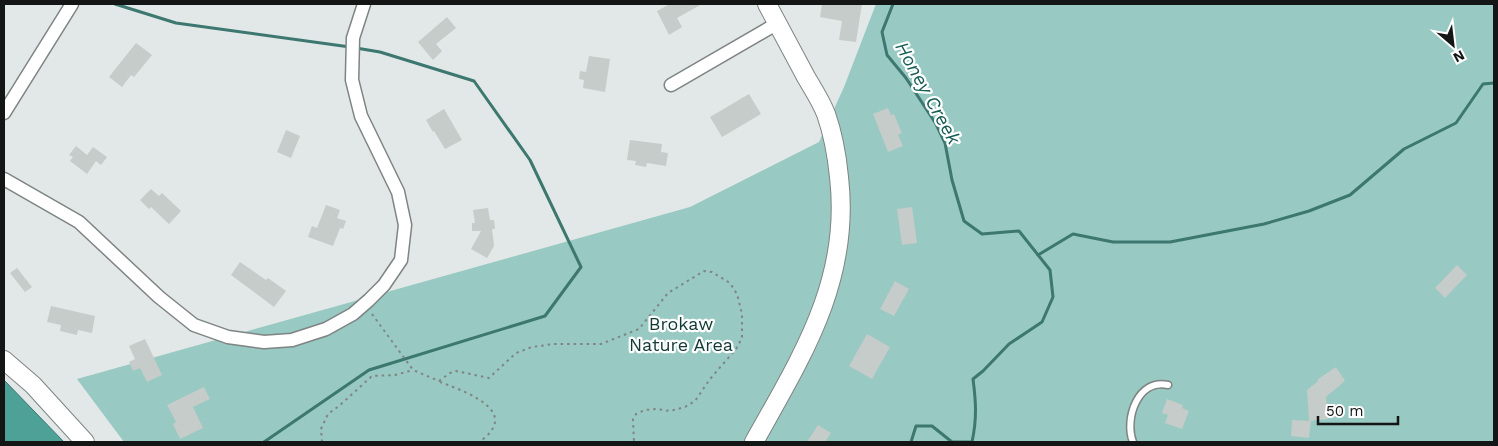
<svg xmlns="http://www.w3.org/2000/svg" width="1498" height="446" font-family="'Work Sans',sans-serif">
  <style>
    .green { fill: #98c9c2 }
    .water { fill: #4da197; stroke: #3c7770 }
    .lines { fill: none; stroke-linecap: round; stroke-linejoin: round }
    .stream { stroke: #3c7770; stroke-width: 3 }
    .building { fill: #c5ccca }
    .lane-casing { stroke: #7e8483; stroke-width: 9 }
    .street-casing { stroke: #7e8483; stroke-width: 15 }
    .secondary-casing { stroke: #7e8483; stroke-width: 20 }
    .path { stroke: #808584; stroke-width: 2; stroke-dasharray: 2.5 4; stroke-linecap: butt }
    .lane { stroke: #fff; stroke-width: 6 }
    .street { stroke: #fff; stroke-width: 12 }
    .secondary { stroke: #fff; stroke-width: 18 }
    .labels { text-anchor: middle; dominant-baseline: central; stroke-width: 4.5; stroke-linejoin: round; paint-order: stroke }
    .park-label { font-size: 18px; fill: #113a35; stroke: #fff }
    .water-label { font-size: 19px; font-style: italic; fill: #175d56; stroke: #fff }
  </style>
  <rect width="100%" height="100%" fill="#e1e8e7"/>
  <path class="green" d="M876 4H1494V442H124L77 379 690 207 819 142 844 87Z"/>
  <path class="water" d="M4 380 64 442H4Z"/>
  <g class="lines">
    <g class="stream">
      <path d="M115 4 176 23 350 47"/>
      <path d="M893 4 882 32 887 55 906 78 936 124 945 143 952 180 964 221 982 234 1019 231 1050 270 1053 297 1042 322 1009 344 983 371 973 379C976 402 977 419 972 442H952L932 426H916L911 442"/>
      <path d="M1038 255 1073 234 1113 242H1170L1264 224 1309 211 1350 195 1404 149 1456 123 1483 84 1494 83"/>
      <path d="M264 442 369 370 545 316 581 267 530 160 474 81 380 52 356 48"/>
    </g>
  </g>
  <g class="building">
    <path d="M670 4H702L677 18 682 27 669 35 657 11Z"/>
    <path d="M822 4H862L856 42 839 40 842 21 820 17Z"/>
    <path d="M447 17 456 28 436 44 442 51 433 60 418 42Z"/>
    <path d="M136 43 152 55 134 77 131 75 122 87 109 77Z"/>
    <path d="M589 56 610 59 605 92 583 88 584 80 579 79 580 71 586 72Z"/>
    <path d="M749 94 761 114 722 137 710 117Z"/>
    <path d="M888 108 891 115 894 114 902 133 898 135 903 146 888 152 873 114Z"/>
    <path d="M444 109 462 140 445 149 434 131 433 132 426 120Z"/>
    <path d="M286 130 300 136 291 158 277 152Z"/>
    <path d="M630 140 662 144 661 152 668 153 666 166 647 163 646 167 635 165 636 161 627 160Z"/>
    <path d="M76 146 87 155 93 147 107 157 101 165 96 161 87 174 70 161 73 157 69 155Z"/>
    <path d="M151 189 159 196 162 193 181 211 169 224 151 207 149 209 140 200Z"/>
    <path d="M326 205 340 210 337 218 346 221 343 229 340 228 333 246 308 237 312 226 317 228Z"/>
    <path d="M912 207 917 243 902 245 897 209Z"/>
    <path d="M488 208 490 220H494L495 229H492L494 246 487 258 471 249 481 231H472V223H475L473 210Z"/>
    <path d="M240 262 266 280 268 278 286 291 274 307 231 275Z"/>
    <path d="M1457 265 1467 275 1445 298 1435 288Z"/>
    <path d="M17 268 32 287 25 292 10 273Z"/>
    <path d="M895 281 909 289 894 316 880 309Z"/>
    <path d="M51 306 95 316 92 333 78 330 77 335 60 331 61 325 47 322Z"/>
    <path d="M867 334 890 347 872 379 849 366Z"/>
    <path d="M145 339 162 375 147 382 140 368 133 371 129 362 135 359 129 346Z"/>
    <path d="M1336 367 1345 381 1326 397 1328 419 1309 421 1307 390 1318 381V379Z"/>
    <path d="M204 387 210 399 193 407 203 428 180 439 173 424 176 422 167 405Z"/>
    <path d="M1167 399 1183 405 1182 408 1189 411 1182 429 1165 423 1168 415 1162 413Z"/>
    <path d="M1292 420 1311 421 1309 438 1291 436Z"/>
    <path d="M818 425 831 433 825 442H807Z"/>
  </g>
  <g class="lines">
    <defs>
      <path id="lane" d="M1133 442C1124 419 1138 378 1168 385"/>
      <g id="street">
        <path d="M671 85 778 23"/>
        <path d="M4 113 72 4"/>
        <path d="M4 179 79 222 159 297 194 325 228 337 264 342 292 340 326 329 353 314 369 300 384 285 401 260 405 225 398 192 361 116 352 80 353 38 364 4"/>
      </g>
      <g id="secondary">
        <path d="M4 360 33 385 85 442"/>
        <path d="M754 442C802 356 851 280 839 177 837 156 833 134 826 114 821 101 813 89 806 77 793 53 780 28 767 4"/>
      </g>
    </defs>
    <use href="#lane" class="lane-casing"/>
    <use href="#street" class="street-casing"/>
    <use href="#secondary" class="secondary-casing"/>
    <g class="path">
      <path d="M372 314 413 370 439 381 450 373 456 371 489 378 516 353 532 347 554 344H601L639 329 668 293 704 271 712 272 730 283 737 294 742 314V338L736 349 710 379 695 401 685 407 670 411 657 409 645 410 636 414 633 419 634 442"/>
      <path d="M440 382C455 388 506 404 493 428 491 433 484 438 480 442"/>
      <path d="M322 442 321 429 328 414 339 406 372 376 395 375 413 370"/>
    </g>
    <use href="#lane" class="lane"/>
    <use href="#street" class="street"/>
    <use href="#secondary" class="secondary"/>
  </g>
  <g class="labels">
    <g class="park-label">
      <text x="681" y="323">Brokaw<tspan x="681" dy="21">Nature Area</tspan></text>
    </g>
    <g class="water-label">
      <text transform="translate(928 93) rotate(61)">Honey Creek</text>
    </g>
  </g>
  <rect width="1498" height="446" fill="none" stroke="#131615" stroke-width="10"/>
  <g transform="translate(1453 45) rotate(152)" stroke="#ffffff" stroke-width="4" paint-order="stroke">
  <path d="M0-4L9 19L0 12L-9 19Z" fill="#131615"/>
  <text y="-8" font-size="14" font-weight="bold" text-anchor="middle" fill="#131615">N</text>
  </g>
  <path d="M1318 416v8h80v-8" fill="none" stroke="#131615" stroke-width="2.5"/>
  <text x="1326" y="416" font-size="15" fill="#131615" stroke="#ffffff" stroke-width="4" paint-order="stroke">50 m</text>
</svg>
